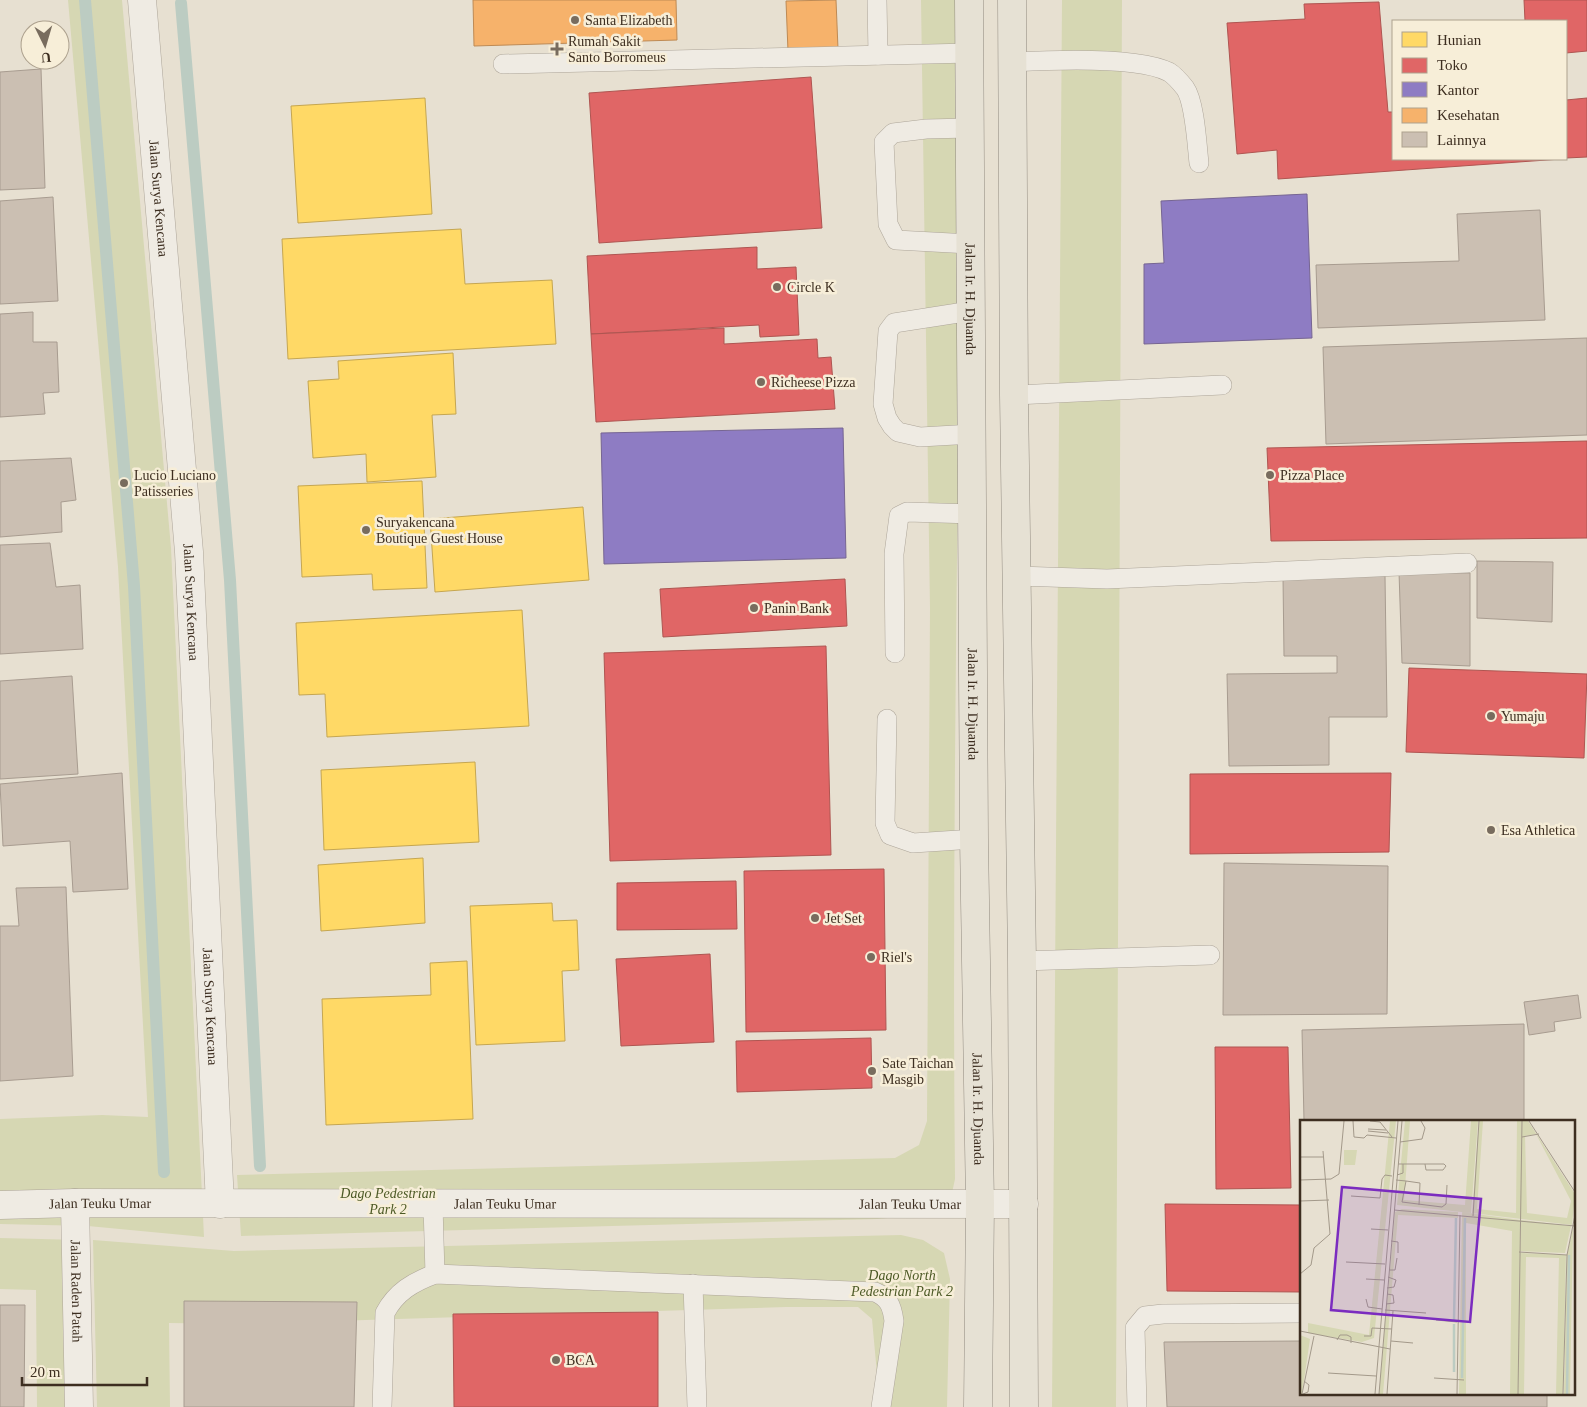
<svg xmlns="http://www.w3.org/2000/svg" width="1587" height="1407" font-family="'Times New Roman',serif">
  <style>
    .green { fill: #d6d7b3 }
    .homes { fill: #ffd966; stroke: #c5a651 }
    .shops { fill: #e06666; stroke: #af5551 }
    .offices { fill: #8e7cc3; stroke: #766592 }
    .health { fill: #f6b26b; stroke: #be8a54 }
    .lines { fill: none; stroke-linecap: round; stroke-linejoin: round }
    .stream { stroke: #bcccc2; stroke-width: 12 }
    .building { fill: #cbbfb2; stroke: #a89c90 }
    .service-casing { stroke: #ada599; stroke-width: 20 }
    .minor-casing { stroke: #ada599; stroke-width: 29 }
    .tertiary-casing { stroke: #ada599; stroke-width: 29 }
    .primary-casing { stroke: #928b80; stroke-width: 29 }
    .service { stroke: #efebe3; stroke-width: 19 }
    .minor { stroke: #efebe3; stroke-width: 28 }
    .tertiary { stroke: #efebe3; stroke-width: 28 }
    .primary { stroke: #e6e1d4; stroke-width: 28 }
    .poi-dot { fill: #786c5e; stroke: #f7eed8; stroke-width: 2 }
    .labels { text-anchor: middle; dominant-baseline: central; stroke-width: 5; stroke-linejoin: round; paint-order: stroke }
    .poi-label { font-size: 14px; fill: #3d2e20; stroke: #f7eed8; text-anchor: start }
    .street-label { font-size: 14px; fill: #3d2e20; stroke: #f7eed8 }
    .park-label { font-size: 14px; font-style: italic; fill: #4d5a26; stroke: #f7eed8 }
    .inset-river { fill: none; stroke: #bcccc2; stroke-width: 2.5 }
    .inset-road { fill: none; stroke: #a3998a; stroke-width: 1 }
    .view { fill: #7b2cbf; fill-opacity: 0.15; stroke: #7b2cbf; stroke-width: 2.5 }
    .inset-edge { fill: none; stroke: #3d2e20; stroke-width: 2.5 }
  </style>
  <rect width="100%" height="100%" fill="#e7e0d1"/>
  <g class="green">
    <path d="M68 0H122L171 548 204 1237 88 1226 0 1224V1119L102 1115 148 1117 118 567Z"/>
    <path d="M921 0H962C961 393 951 786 955 1179L952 1193 909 1216 877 1219 241 1236 237 1175 895 1158 919 1145 927 1121 930 608Z"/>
    <path d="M1062 0H1122L1116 1407H1052Z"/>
    <path d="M901 1235 923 1240 944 1253 950 1279 947 1407H880L872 1319 858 1307H786L236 1324 169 1323 170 1407H97L93 1240 234 1251Z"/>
    <path d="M0 1238 81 1240 82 1407H37L36 1290 0 1289Z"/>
  </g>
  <g class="homes">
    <path d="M425 98 432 214 298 223 291 106Z"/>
    <path d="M461 229 465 284 552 280 556 344 288 359 282 239Z"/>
    <path d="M453 353 456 414 432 415 436 477 367 482 366 454 313 458 308 381 339 379 338 361Z"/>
    <path d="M422 481 427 588 373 590 372 574 302 577 298 486Z"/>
    <path d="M583 507 589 580 435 592 430 519Z"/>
    <path d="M522 610 529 726 327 737 325 694 299 695 296 623Z"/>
    <path d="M475 762 479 842 324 850 321 770Z"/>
    <path d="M423 858 425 923 321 931 318 865Z"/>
    <path d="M552 903 553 921 577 920 579 970 562 971 565 1041 476 1045 470 906Z"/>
    <path d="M467 961 473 1119 326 1125 322 999 431 995 430 963Z"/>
  </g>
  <g class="shops">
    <path d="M1524 0H1587V51L1566 53V21H1525Z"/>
    <path d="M1379 2 1388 112H1393V159H1561L1278 179 1277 150 1237 154 1227 23 1305 19 1304 4Z"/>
    <path d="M811 77 822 228 599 243 589 93Z"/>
    <path d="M1587 98V157L1566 158V100Z"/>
    <path d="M757 247V269L796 267 799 335 760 337 759 325 591 334 587 256Z"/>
    <path d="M724 328V344L817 339 818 358 831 357 835 409 596 422 591 334Z"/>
    <path d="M1587 441V538L1271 541 1267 448Z"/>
    <path d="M845 579 847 626 663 637 660 589Z"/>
    <path d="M826 646 831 855 610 861 604 653Z"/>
    <path d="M1409 668 1587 674 1584 758 1406 752Z"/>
    <path d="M1391 773 1389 852 1190 854V774Z"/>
    <path d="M884 869 886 1030 746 1032 744 871Z"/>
    <path d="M736 881 737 929 617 930V883Z"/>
    <path d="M710 954 714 1042 621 1046 616 959Z"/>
    <path d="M871 1038 872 1088 737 1092 736 1041Z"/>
    <path d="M1215 1047H1288L1291 1188 1216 1189Z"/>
    <path d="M1165 1204 1301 1205V1292L1167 1291Z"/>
    <path d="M658 1312V1407H454L453 1314Z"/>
  </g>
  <g class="offices">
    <path d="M1307 194 1312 338 1144 344V264L1164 263 1161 201Z"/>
    <path d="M843 428 846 558 604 564 601 433Z"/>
  </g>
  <g class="health">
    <path d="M473 0H676L677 40 474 46Z"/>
    <path d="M836 0 838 49 788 51 786 1Z"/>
  </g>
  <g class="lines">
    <g class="stream">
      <path d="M85 0 134 586 164 1172"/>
      <path d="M181 3 230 580 260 1166"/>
    </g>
  </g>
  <g class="building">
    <path d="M41 69 45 188 0 190V72Z"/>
    <path d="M53 197 58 301 0 304V201Z"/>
    <path d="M1540 210 1545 320 1318 328 1316 265 1459 261 1457 214Z"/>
    <path d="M33 312V342H57L59 392 43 393 45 414 0 417V314Z"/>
    <path d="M1587 338V435L1326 444 1323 347Z"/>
    <path d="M71 458 76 500 61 502 62 532 0 537V461Z"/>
    <path d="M50 543 56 587 80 585 83 649 0 654V545Z"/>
    <path d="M1477 561 1553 562 1552 622 1477 618Z"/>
    <path d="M1399 572 1470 573V666L1402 663Z"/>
    <path d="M1385 576 1387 717H1329V765L1229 766 1227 674 1337 673V656H1284L1283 577Z"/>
    <path d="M72 676 78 774 0 779V681Z"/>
    <path d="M122 773 128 889 73 892 70 841 3 846 0 784Z"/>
    <path d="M1224 863 1388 866 1387 1014 1223 1015Z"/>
    <path d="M66 887 73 1076 0 1081V926H19L16 888Z"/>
    <path d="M1578 995 1581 1018 1554 1022 1555 1031 1529 1035 1524 1002Z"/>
    <path d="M1524 1024V1121H1304L1302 1030Z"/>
    <path d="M184 1301 357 1302 354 1407H184Z"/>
    <path d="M0 1305H25L24 1407H0Z"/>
    <path d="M1301 1341V1393H1547V1407H1167L1164 1342Z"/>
  </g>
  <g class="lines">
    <defs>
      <g id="service">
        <path d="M877 0 878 55"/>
        <path d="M1013 62C1050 60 1137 56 1169 72 1174 75 1181 83 1185 88 1195 102 1197 146 1199 163"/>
        <path d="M503 64 970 53"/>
        <path d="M969 128 926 129 893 133 884 142 888 224 896 240 970 244"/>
        <path d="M971 311 894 323 888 331 883 404 887 418 892 426 898 432 920 437 973 434"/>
        <path d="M1014 395 1222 385"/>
        <path d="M1018 576 1107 579 1467 563"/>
        <path d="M895 653 894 554 899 516 907 512 973 514"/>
        <path d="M887 719 885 823 890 835 913 843 974 839"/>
        <path d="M1022 961 1210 955"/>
        <path d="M433 1205 435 1274"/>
        <path d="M693 1284 697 1407"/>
        <path d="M382 1407 385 1313C396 1292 413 1282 435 1274L875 1292C889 1298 892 1306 894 1321L881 1407"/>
        <path d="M1137 1407 1135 1328 1145 1316 1163 1314 1301 1313"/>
      </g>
      <g id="minor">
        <path id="s1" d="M142 0 189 552 220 1204"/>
        <path id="s2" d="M75 1203 79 1407"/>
      </g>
      <g id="tertiary">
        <path id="s3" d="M0 1205 75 1203 1024 1204"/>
      </g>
      <g id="primary">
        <path id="s4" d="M969 0 974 839 980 1204 978 1407"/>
        <path d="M1012 0 1014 395 1022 961 1024 1407"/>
      </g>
    </defs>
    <use href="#service" class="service-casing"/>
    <use href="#minor" class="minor-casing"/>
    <use href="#tertiary" class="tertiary-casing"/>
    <use href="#primary" class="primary-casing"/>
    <use href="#service" class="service"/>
    <use href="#minor" class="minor"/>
    <use href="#tertiary" class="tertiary"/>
    <use href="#primary" class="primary"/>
  </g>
  <g class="poi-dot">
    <circle cx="575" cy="20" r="5"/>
    <path d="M554.5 41.5h5v5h5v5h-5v5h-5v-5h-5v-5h5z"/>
    <circle cx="777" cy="287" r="5"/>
    <circle cx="761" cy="382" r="5"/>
    <circle cx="1270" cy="475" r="5"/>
    <circle cx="124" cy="483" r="5"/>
    <circle cx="366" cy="530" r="5"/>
    <circle cx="754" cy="608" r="5"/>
    <circle cx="1491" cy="716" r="5"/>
    <circle cx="1491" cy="830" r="5"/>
    <circle cx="815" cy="918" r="5"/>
    <circle cx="871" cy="957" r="5"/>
    <circle cx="872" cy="1071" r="5"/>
    <circle cx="556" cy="1360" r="5"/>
  </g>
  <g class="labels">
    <g class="poi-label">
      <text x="585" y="20">Santa Elizabeth</text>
      <text x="568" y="41">Rumah Sakit<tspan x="568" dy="16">Santo Borromeus</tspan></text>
      <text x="787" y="287">Circle K</text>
      <text x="771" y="382">Richeese Pizza</text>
      <text x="134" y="475">Lucio Luciano<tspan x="134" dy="16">Patisseries</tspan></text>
      <text x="1280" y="475">Pizza Place</text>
      <text x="376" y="522">Suryakencana<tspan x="376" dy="16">Boutique Guest House</tspan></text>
      <text x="764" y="608">Panin Bank</text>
      <text x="1501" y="716">Yumaju</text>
      <text x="1501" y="830">Esa Athletica</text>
      <text x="825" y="918">Jet Set</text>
      <text x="881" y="957">Riel's</text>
      <text x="882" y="1063">Sate Taichan<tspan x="882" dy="16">Masgib</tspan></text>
      <text x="566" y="1360">BCA</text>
    </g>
    <g class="street-label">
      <text stroke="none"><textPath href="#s1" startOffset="199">Jalan Surya Kencana</textPath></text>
      <text stroke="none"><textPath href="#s4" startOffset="299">Jalan Ir. H. Djuanda</textPath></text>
      <text stroke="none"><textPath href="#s1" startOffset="604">Jalan Surya Kencana</textPath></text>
      <text stroke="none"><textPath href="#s4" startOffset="704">Jalan Ir. H. Djuanda</textPath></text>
      <text stroke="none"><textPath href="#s1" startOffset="1009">Jalan Surya Kencana</textPath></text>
      <text stroke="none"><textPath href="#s4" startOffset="1109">Jalan Ir. H. Djuanda</textPath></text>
      <text stroke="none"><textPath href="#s3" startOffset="910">Jalan Teuku Umar</textPath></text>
      <text stroke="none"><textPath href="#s3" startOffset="100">Jalan Teuku Umar</textPath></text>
      <text stroke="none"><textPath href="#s3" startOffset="505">Jalan Teuku Umar</textPath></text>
      <text stroke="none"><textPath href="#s2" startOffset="88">Jalan Raden Patah</textPath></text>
    </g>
    <g class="park-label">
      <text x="388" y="1193">Dago Pedestrian<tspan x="388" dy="16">Park 2</tspan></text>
      <text x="902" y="1275">Dago North<tspan x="902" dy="16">Pedestrian Park 2</tspan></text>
    </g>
  </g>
  <g transform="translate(1300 1120)">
    <rect width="275" height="275" fill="#e7e0d1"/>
    <path d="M90 1H96L74 218 62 222 8 213V203L69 215ZM105 1H110L104 80 165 85 171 1H178L171 93 97 85ZM179 1H183L177 89 216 93 217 1H228L275 74 272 105 172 93ZM236 14 271 81 267 98 227 93 225 16ZM44 30H57L55 45H44ZM102 89 158 92V98L98 95 83 274H79L95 92ZM162 92 220 100V133L266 135 263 274H256L259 138 226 137 224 274H210L212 111 166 103V274H159ZM221 100 271 106 265 133 220 131ZM273 107 270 274H264L267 135ZM0 215 10 219 2 274H0Z" fill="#d6d7b3" fill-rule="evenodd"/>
    <path class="inset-river" d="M154 200 156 98M154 252V204M162 258 165 98M267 274 269 135"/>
    <path class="inset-road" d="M53 1 54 17 64 18 67 15 96 18M70 1 80 2 92 17M229 1 275 72M68 9 86 10M68 11 88 13M222 17 239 14M100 22 122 19 125 8 121 1M0 37H23M98 44H144L146 46 143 50H126L125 44M97 55 103 53V44M0 60 31 59 39 54 44 1M96 60 106 61 102 82 142 87 146 84 147 65M106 61 120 63 119 85M51 76 80 78 82 59 85 55 92 56M0 81 29 80M94 90 275 106M173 96 179 1M71 109 88 110M91 121 98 122V133M219 132 267 135M46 142 85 144M89 150H95L97 138M0 154 11 145 14 128 30 114 23 31M66 159 84 160M87 168 94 167 96 160 88 157M66 179 68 187 82 189M86 184 94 183 93 175 87 174M85 190 126 193M136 200 157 202M0 211 90 229M64 216H71L72 208 92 209M37 220 40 215H47L51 217V223M91 221 113 223M28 253 76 256M134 258 164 260M2 274 14 216M3 274 8 272 9 265 4 261M75 274 98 1M79 274 102 1M87 274 93 191M157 274 160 95M218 274 222 1M263 274 267 135 275 95"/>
    <path class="view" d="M42 67 181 79 170 202 31 190Z"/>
    <rect width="275" height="275" class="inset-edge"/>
  </g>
  <rect x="1392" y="20" width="175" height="140" fill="#f7eed8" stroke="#ada18e"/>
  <rect x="1402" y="32" width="25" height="15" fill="#ffd966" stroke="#ada18e"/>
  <text x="1437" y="45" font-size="15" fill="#3d2e20">Hunian</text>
  <rect x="1402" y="58" width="25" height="15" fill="#e06666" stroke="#ada18e"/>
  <text x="1437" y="70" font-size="15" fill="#3d2e20">Toko</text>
  <rect x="1402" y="82" width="25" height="15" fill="#8e7cc3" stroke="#ada18e"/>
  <text x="1437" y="95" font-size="15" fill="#3d2e20">Kantor</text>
  <rect x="1402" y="108" width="25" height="15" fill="#f6b26b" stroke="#ada18e"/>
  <text x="1437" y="120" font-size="15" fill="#3d2e20">Kesehatan</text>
  <rect x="1402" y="132" width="25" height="15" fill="#cbbfb2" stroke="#ada18e"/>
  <text x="1437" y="145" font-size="15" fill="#3d2e20">Lainnya</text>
  <g transform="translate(45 45) rotate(175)"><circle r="24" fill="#f7eed8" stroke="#ada18e"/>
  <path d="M0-4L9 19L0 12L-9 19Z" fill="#786c5e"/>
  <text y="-8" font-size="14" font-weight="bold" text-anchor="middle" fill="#3d2e20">U</text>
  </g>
  <path d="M22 1377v8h125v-8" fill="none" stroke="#3d2e20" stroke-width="2.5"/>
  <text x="30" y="1377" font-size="15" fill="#3d2e20" stroke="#f7eed8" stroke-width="4" paint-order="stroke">20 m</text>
</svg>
